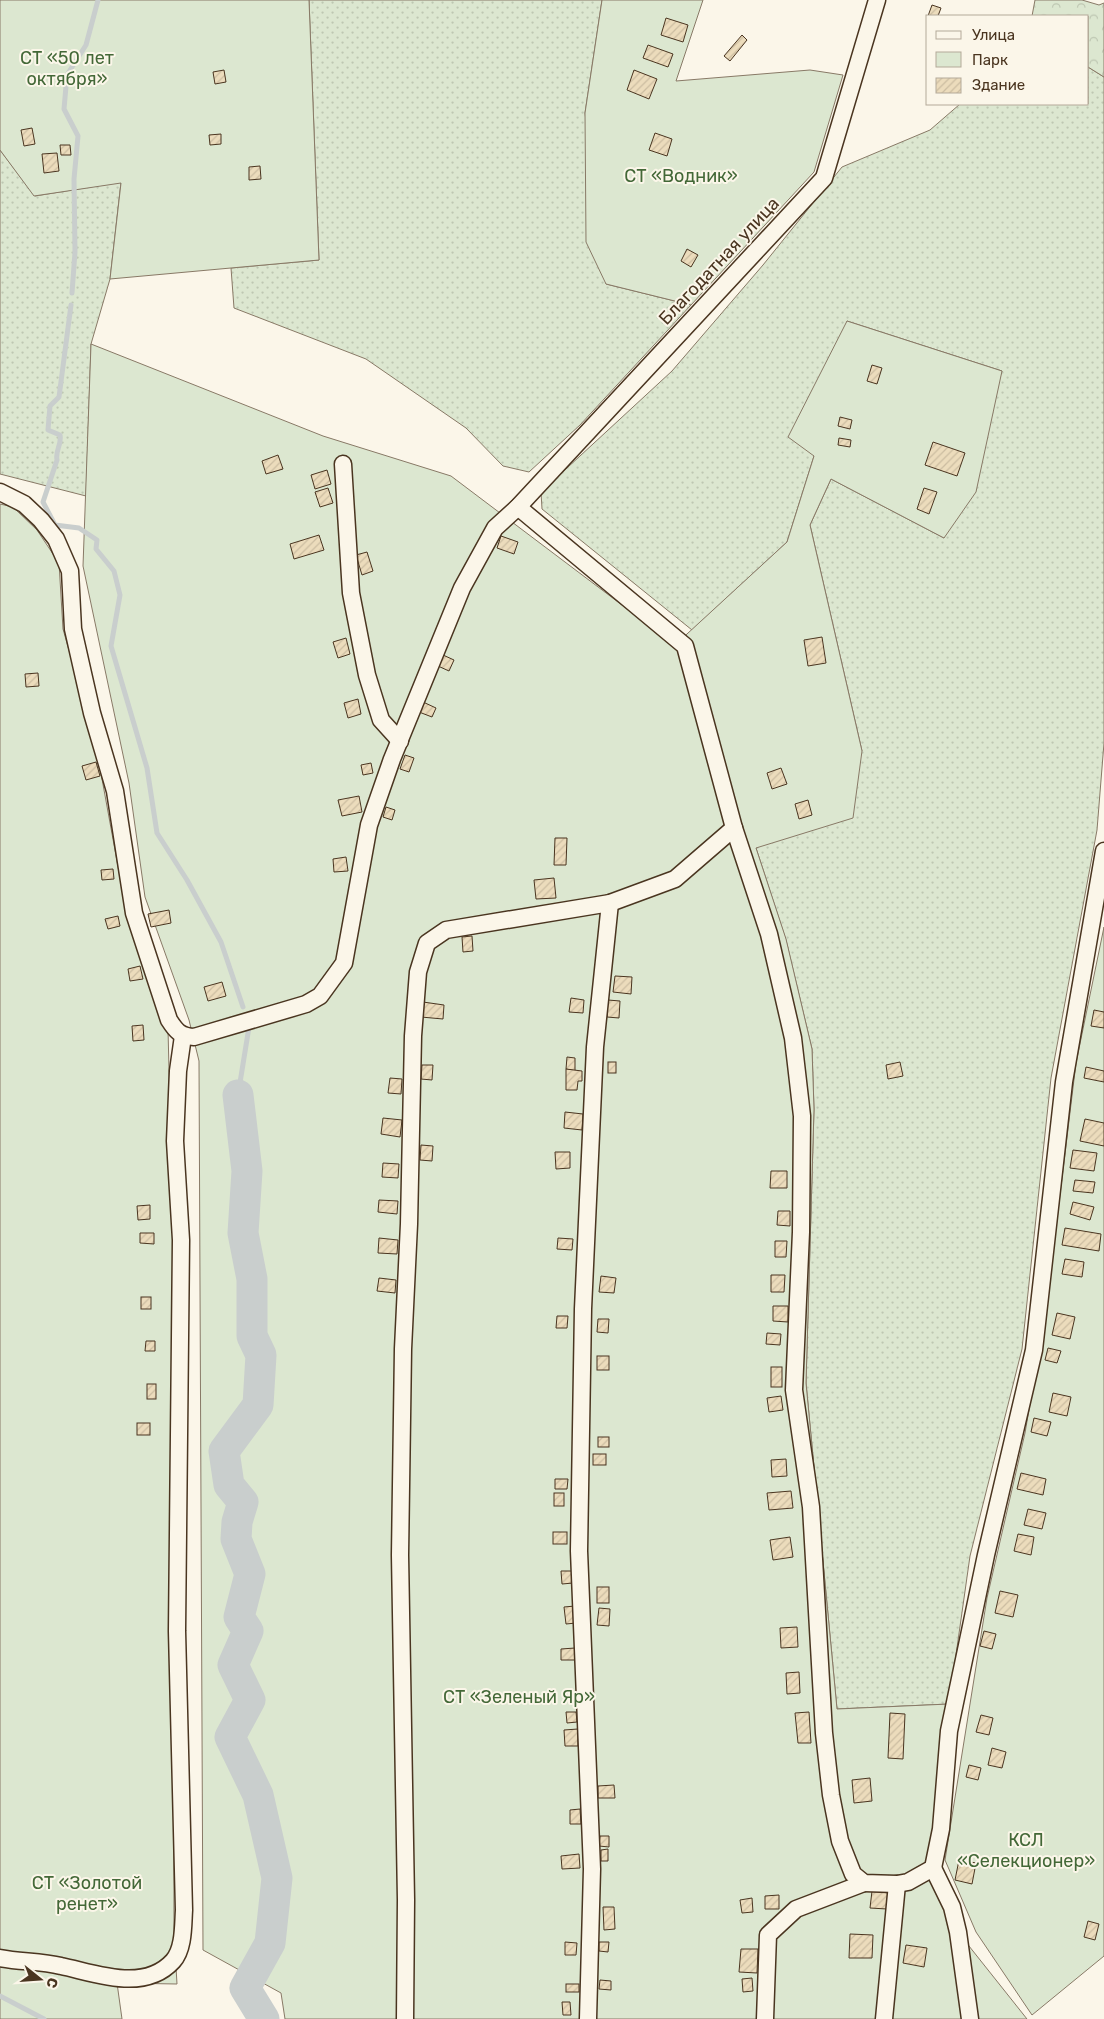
<svg xmlns="http://www.w3.org/2000/svg" width="1104" height="2019" font-family="Rubik,sans-serif">
  <style>
    .grass { fill: url(#grass-dots); stroke: #887966 }
    .forest { fill: url(#forest-crowns); stroke: #887966 }
    .green { fill: #dce7d0; stroke: #887966 }
    .lines { fill: none; stroke-linecap: round; stroke-linejoin: round }
    .stream { stroke: #c9cecd; stroke-width: 5 }
    .river { stroke: #c9cecd; stroke-width: 31 }
    .building { fill: url(#building-hatch); stroke: #4a3520 }
    .street-casing { stroke: #4a3520; stroke-width: 19 }
    .street { stroke: #fbf6e9; stroke-width: 16 }
    .labels { text-anchor: middle; dominant-baseline: central; stroke-width: 4; stroke-linejoin: round; paint-order: stroke }
    .park-label { font-size: 18px; fill: #436837; stroke: #fbf6e9 }
    .street-label { font-size: 18px; fill: #4a3520; stroke: #fbf6e9 }
  </style>
  <defs>
    <pattern id="grass-dots" width="8" height="8" patternUnits="userSpaceOnUse" patternTransform="scale(1.25)"><rect width="8" height="8" fill="#dce7d0"/><path d="M2 2h.1M6 6h.1" fill="none" stroke="#bec7b2" stroke-width="1.8" stroke-linecap="round"/></pattern>
    <pattern id="forest-crowns" width="20" height="18" patternUnits="userSpaceOnUse" patternTransform="scale(1.25)"><rect width="20" height="18" fill="#dce7d0"/><path d="M2 6a3 3 0 1 1 6 0M12 15a3 3 0 1 1 6 0" fill="none" stroke="#bec7b2"/></pattern>
    <pattern id="building-hatch" width="6" height="6" patternUnits="userSpaceOnUse" patternTransform="scale(1.25)"><rect width="6" height="6" fill="#ecdcbc"/><path d="M-1 1l2-2M0 6l6-6M5 7l2-2" fill="none" stroke="#ccbda1"/></pattern>
  </defs>
  <rect width="100%" height="100%" fill="#fbf6e9"/>
  <g class="grass">
    <path d="M309 0H602L585 113 606 284 691 305 580 425 529 472 503 466 466 428 366 359 234 308 231 268 319 260Z"/>
    <path d="M1088 67 1104 77V743L1097 830 1051 1078 1022 1349 970 1556 949 1704 837 1709 806 1383 814 1109 812 1049 786 940 756 848 862 751 810 525 831 479 944 538 1002 371 847 321 814 456 787 542 692 630 542 509 541 492 672 371 763 265 842 167 930 130 960 104H1088Z"/>
    <path d="M0 150 35 196 121 182 110 279 91 344 86 496 0 474Z"/>
  </g>
  <path class="forest" d="M1035 0H1082L1099 5 1104 3V77L1088 67V16H1032Z"/>
  <g class="green">
    <path d="M0 0H309L319 260 110 279 121 183 34 196 0 150Z"/>
    <path d="M602 0H703L676 81 810 70 843 75 814 172 691 305 606 284 586 242 585 113Z"/>
    <path d="M847 321 1002 371 976 492 944 538 831 479 810 525 862 751 853 818 756 848 786 939 812 1049 814 1109 806 1383 837 1709 949 1704 930 1860 965 1941 1027 2019H285L281 1993 203 1950 199 1061 189 1020 145 897 129 783 83 566 91 344 323 436 451 476 675 645 787 542 814 456 788 437Z"/>
    <path d="M0 504 13 507 37 530 59 563 63 629 96 746 125 905 168 1029 173 1234 174 1934 177 1984 117 1983 122 2019H0Z"/>
    <path d="M1104 927V1956L1032 2015 976 1932 945 1860 987 1598 1025 1433 1046 1310 1076 1063Z"/>
  </g>
  <g class="lines">
    <g class="stream">
      <path d="M72 293 75 252 74 179 78 136 64 109 67 75 86 45 98 0"/>
      <path d="M71 305 59 397 50 406 48 430 60 435C62 445 55 450 57 460L43 502 55 525 79 528 97 540 96 549 114 571 120 595 111 646 147 768 157 833 187 880 221 942 243 1007"/>
      <path d="M238 1095 249 1027"/>
      <path d="M0 1996 44 2019"/>
    </g>
    <path class="river" d="M238 1095 247 1171 243 1233 252 1279V1336L261 1355 258 1405 224 1451 229 1485 243 1502 237 1522 236 1539 250 1574 239 1617 248 1631 233 1665 250 1700 230 1737 258 1795 277 1878 270 1943 245 1988 264 2019"/>
  </g>
  <g class="building">
    <path d="M932 5 941 8 938 16H928Z"/>
    <path d="M666 18 688 25 683 42 661 35Z"/>
    <path d="M742 35 747 40 730 61 724 56Z"/>
    <path d="M648 45 673 54 668 67 643 58Z"/>
    <path d="M224 70 226 82 215 84 213 72Z"/>
    <path d="M634 70 657 79 649 99 627 90Z"/>
    <path d="M32 128 35 144 24 146 21 130Z"/>
    <path d="M655 133 672 139 667 156 649 150Z"/>
    <path d="M221 134V144L210 145 209 135Z"/>
    <path d="M60 145H70L71 155H61Z"/>
    <path d="M57 153 59 171 44 173 42 154Z"/>
    <path d="M260 166 261 179 249 180V167Z"/>
    <path d="M687 249 698 255 691 267 681 261Z"/>
    <path d="M872 365 882 368 877 384 867 381Z"/>
    <path d="M840 417 852 420 850 429 838 426Z"/>
    <path d="M839 438 851 440 850 447 838 445Z"/>
    <path d="M933 442 965 453 957 476 925 465Z"/>
    <path d="M278 455 283 469 266 474 262 461Z"/>
    <path d="M327 470 331 484 315 489 311 475Z"/>
    <path d="M328 488 333 503 320 507 315 492Z"/>
    <path d="M924 488 937 492 929 514 917 509Z"/>
    <path d="M319 535 324 550 294 559 290 544Z"/>
    <path d="M501 536 518 542 514 554 497 548Z"/>
    <path d="M367 552 373 571 362 575 356 555Z"/>
    <path d="M822 637 826 663 808 666 804 640Z"/>
    <path d="M346 638 350 654 338 658 333 642Z"/>
    <path d="M443 655 454 660 449 671 438 666Z"/>
    <path d="M38 673 39 686 26 687 25 674Z"/>
    <path d="M358 699 361 714 348 718 344 703Z"/>
    <path d="M423 702 436 708 432 717 419 712Z"/>
    <path d="M405 755 414 758 409 772 400 769Z"/>
    <path d="M96 762 100 776 86 780 82 766Z"/>
    <path d="M371 763 373 773 363 775 361 765Z"/>
    <path d="M781 768 787 784 772 789 767 773Z"/>
    <path d="M359 796 362 812 342 816 338 800Z"/>
    <path d="M808 800 812 815 799 819 795 804Z"/>
    <path d="M386 807 395 810 392 820 383 817Z"/>
    <path d="M555 838H567L566 865H554Z"/>
    <path d="M346 857 348 871 334 872 333 859Z"/>
    <path d="M113 869 114 879 102 880 101 870Z"/>
    <path d="M554 878 556 898 536 899 534 880Z"/>
    <path d="M169 910 171 923 151 927 148 914Z"/>
    <path d="M118 916 120 926 108 929 105 919Z"/>
    <path d="M472 936 473 951 463 952 462 937Z"/>
    <path d="M140 966 143 979 130 981 128 969Z"/>
    <path d="M615 976 632 977 631 994 613 992Z"/>
    <path d="M222 982 226 996 208 1001 204 987Z"/>
    <path d="M571 998 584 1000 583 1013 569 1012Z"/>
    <path d="M608 1000 620 1001 619 1018 607 1017Z"/>
    <path d="M423 1002 444 1005 443 1019 421 1017Z"/>
    <path d="M1094 1010 1104 1012V1028L1091 1026Z"/>
    <path d="M143 1025 144 1040 133 1041 132 1026Z"/>
    <path d="M567 1057 575 1058V1071L566 1069Z"/>
    <rect x="608" y="1062" width="8" height="11"/>
    <path d="M900 1062 903 1076 888 1079 886 1065Z"/>
    <path d="M422 1065H433L432 1080 421 1079Z"/>
    <path d="M1086 1067 1104 1071V1082L1084 1078Z"/>
    <path d="M566 1069 582 1071V1081H578L577 1090H566Z"/>
    <path d="M390 1078 402 1079 401 1094 388 1093Z"/>
    <path d="M565 1112 583 1114 582 1130 564 1128Z"/>
    <path d="M383 1118 402 1120 400 1137 381 1134Z"/>
    <path d="M1085 1119 1104 1123V1146L1080 1141Z"/>
    <path d="M421 1145 433 1146 432 1161 420 1160Z"/>
    <path d="M1073 1150 1097 1153 1094 1171 1070 1168Z"/>
    <path d="M555 1152H570V1168L556 1169Z"/>
    <path d="M383 1163 399 1164 398 1178 382 1177Z"/>
    <path d="M771 1171H787V1188H770Z"/>
    <path d="M1075 1180 1095 1182 1093 1193 1073 1191Z"/>
    <path d="M379 1200 398 1201 397 1214 378 1212Z"/>
    <path d="M1073 1202 1094 1207 1090 1220 1070 1214Z"/>
    <path d="M150 1205V1219L138 1220 137 1206Z"/>
    <path d="M778 1211H790V1226L777 1225Z"/>
    <path d="M1065 1228 1101 1234 1099 1251 1062 1245Z"/>
    <path d="M140 1233H154V1244L140 1243Z"/>
    <path d="M379 1238 398 1240 397 1254 378 1253Z"/>
    <path d="M558 1238 573 1239 572 1250 557 1249Z"/>
    <path d="M775 1241H787L786 1257H775Z"/>
    <path d="M1065 1259 1084 1262 1082 1277 1062 1274Z"/>
    <path d="M771 1275H785L784 1292H771Z"/>
    <path d="M601 1276 616 1278 614 1293 599 1292Z"/>
    <path d="M379 1278 396 1280 395 1293 377 1291Z"/>
    <rect x="141" y="1297" width="10" height="12"/>
    <path d="M773 1306H788V1322L773 1321Z"/>
    <path d="M1057 1313 1075 1317 1070 1339 1052 1335Z"/>
    <path d="M557 1316H568L567 1328H556Z"/>
    <path d="M598 1319H609L608 1333 597 1332Z"/>
    <path d="M767 1333 781 1334 780 1345 766 1344Z"/>
    <path d="M146 1341H155V1351H145Z"/>
    <path d="M1048 1348 1061 1351 1057 1363 1045 1360Z"/>
    <rect x="597" y="1356" width="12" height="14"/>
    <rect x="771" y="1367" width="11" height="20"/>
    <rect x="147" y="1384" width="9" height="15"/>
    <path d="M1053 1393 1071 1397 1067 1416 1049 1412Z"/>
    <path d="M781 1396 783 1410 769 1412 767 1398Z"/>
    <path d="M1034 1418 1051 1422 1047 1436 1031 1432Z"/>
    <rect x="137" y="1423" width="13" height="12"/>
    <rect x="598" y="1437" width="11" height="10"/>
    <rect x="593" y="1454" width="13" height="11"/>
    <path d="M786 1459 787 1476 772 1477 771 1460Z"/>
    <path d="M1021 1473 1046 1479 1043 1495 1017 1489Z"/>
    <path d="M555 1479H568L567 1489H555Z"/>
    <path d="M791 1491 793 1508 769 1510 767 1493Z"/>
    <rect x="554" y="1493" width="10" height="13"/>
    <path d="M1028 1509 1046 1513 1042 1529 1024 1525Z"/>
    <rect x="553" y="1532" width="14" height="12"/>
    <path d="M1018 1534 1034 1537 1031 1555 1014 1551Z"/>
    <path d="M790 1537 793 1557 773 1560 770 1540Z"/>
    <path d="M561 1571H573V1583L562 1584Z"/>
    <rect x="597" y="1587" width="12" height="16"/>
    <path d="M1000 1591 1018 1595 1013 1617 995 1613Z"/>
    <path d="M575 1606 576 1623 566 1624 564 1607Z"/>
    <path d="M599 1608 610 1609 609 1626 597 1625Z"/>
    <path d="M797 1627 798 1647 781 1648 780 1628Z"/>
    <path d="M984 1631 996 1634 992 1649 980 1646Z"/>
    <path d="M575 1648V1660H561V1649Z"/>
    <path d="M799 1672 800 1693 787 1694 786 1673Z"/>
    <path d="M566 1712H576L577 1722 567 1723Z"/>
    <path d="M809 1712 811 1743H798L795 1713Z"/>
    <path d="M890 1713 905 1714 903 1759 888 1758Z"/>
    <path d="M981 1715 993 1718 989 1735 976 1732Z"/>
    <path d="M578 1729V1746H565L564 1730Z"/>
    <path d="M992 1748 1006 1752 1002 1768 988 1765Z"/>
    <path d="M969 1765 981 1768 978 1780 966 1777Z"/>
    <path d="M870 1778 872 1801 854 1803 852 1780Z"/>
    <path d="M614 1785 615 1798H598V1786Z"/>
    <path d="M580 1809 581 1824H570V1810Z"/>
    <path d="M600 1836H609V1847L599 1846Z"/>
    <path d="M608 1849V1861H601V1850Z"/>
    <path d="M579 1854 580 1868 562 1869 561 1856Z"/>
    <path d="M959 1860 976 1863 972 1884 955 1880Z"/>
    <path d="M872 1891 889 1893 887 1909 870 1908Z"/>
    <path d="M779 1895V1909H765V1896Z"/>
    <path d="M752 1898 753 1912 742 1913 740 1900Z"/>
    <path d="M603 1907H614L615 1929 604 1930Z"/>
    <path d="M1088 1921 1099 1924 1095 1940 1084 1937Z"/>
    <path d="M850 1934 873 1935 872 1958H849Z"/>
    <path d="M565 1942 577 1943 576 1955H565Z"/>
    <path d="M599 1942H609L608 1952 599 1951Z"/>
    <path d="M906 1945 927 1948 924 1967 903 1963Z"/>
    <path d="M741 1949H758L757 1973 739 1972Z"/>
    <path d="M752 1978 753 1991 743 1992 742 1979Z"/>
    <path d="M600 1980 611 1981V1990L599 1989Z"/>
    <rect x="566" y="1984" width="13" height="8"/>
    <path d="M562 2002H570L571 2015H563Z"/>
  </g>
  <g class="lines">
    <defs>
      <g id="street">
        <path d="M343 464 351 593 367 675 381 720 400 741"/>
        <path d="M0 492 24 504 41 520 56 539 70 571 73 629 92 713 115 791 134 913 169 1020C176 1031 180 1036 194 1037L306 1004 320 996 344 963 369 825 392 759 462 588 495 528 518 507 824 178 877 0"/>
        <path d="M518 507 685 646 734 828 769 934 793 1038 802 1116 801 1232 794 1390 811 1507 824 1733 831 1795 840 1841 853 1874 864 1883 897 1884 908 1882 933 1868 941 1829 949 1731 986 1555 1034 1350 1064 1082 1104 851"/>
        <path d="M933 1868 952 1907 958 1932 970 2019"/>
        <path d="M0 1958C20 1962 41 1961 61 1966 95 1973 144 1993 173 1961 184 1949 183 1925 184 1910L177 1631 181 1240 175 1141 178 1071 183 1036"/>
        <path d="M405 2019 406 1900 400 1555 403 1349 409 1224 413 1036 418 972 427 943 446 930 610 903 675 879 734 828"/>
        <path d="M588 2019 592 1869 579 1551 583 1309 595 1047 610 903"/>
        <path d="M765 2019 768 1935 796 1909 864 1883"/>
        <path d="M884 2019 897 1884"/>
      </g>
    </defs>
    <use href="#street" class="street-casing"/>
    <use href="#street" class="street"/>
  </g>
  <g class="labels">
    <g class="park-label">
      <text x="67" y="58">СТ «50 лет<tspan x="67" dy="21">октября»</tspan></text>
      <text x="681" y="176">СТ «Водник»</text>
      <text x="519" y="1697">СТ «Зеленый Яр»</text>
      <text x="1026" y="1840">КСЛ<tspan x="1026" dy="21">«Селекционер»</tspan></text>
      <text x="87" y="1883">СТ «Золотой<tspan x="87" dy="21">ренет»</tspan></text>
    </g>
    <g class="street-label">
      <text transform="translate(719 261) rotate(-47)">Благодатная улица</text>
    </g>
  </g>
  <rect x="926" y="15" width="162" height="90" fill="#fbf6e9" stroke="#b4a999"/>
  <rect x="936" y="31" width="25" height="8" fill="#fbf6e9" stroke="#b4a999"/>
  <text x="972" y="40" font-size="15" fill="#4a3520">Улица</text>
  <rect x="936" y="52" width="25" height="15" fill="#dce7d0" stroke="#b4a999"/>
  <text x="972" y="65" font-size="15" fill="#4a3520">Парк</text>
  <rect x="936" y="78" width="25" height="15" fill="url(#building-hatch)" stroke="#b4a999"/>
  <text x="972" y="90" font-size="15" fill="#4a3520">Здание</text>
  <g transform="translate(40 1979) rotate(107)" stroke="#fbf6e9" stroke-width="4" paint-order="stroke">
  <path d="M0-4L9 19L0 12L-9 19Z" fill="#4a3520"/>
  <text y="-8" font-size="14" font-weight="bold" text-anchor="middle" fill="#4a3520">С</text>
  </g>
</svg>
